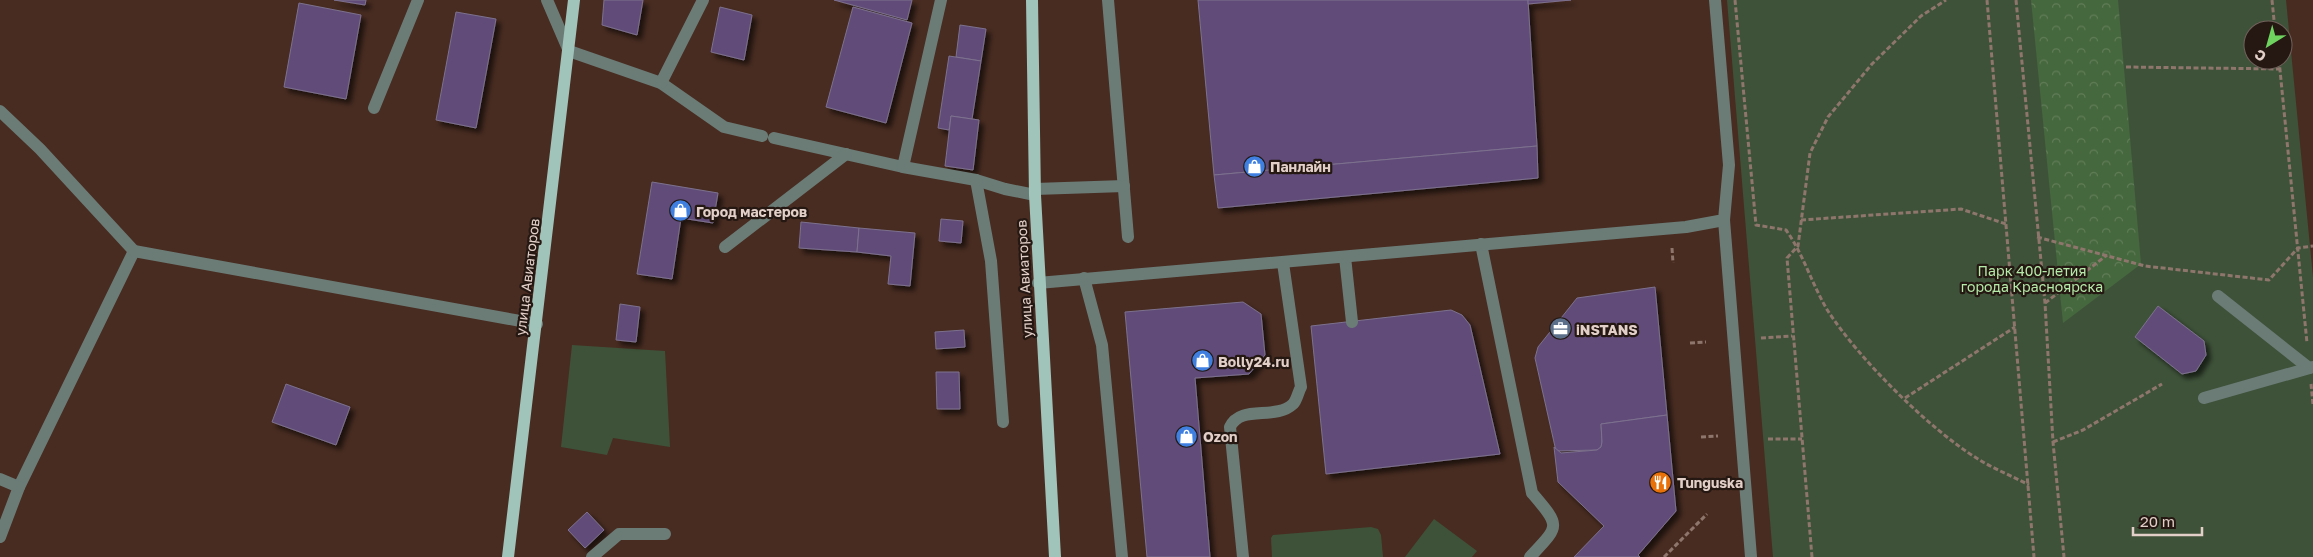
<svg xmlns="http://www.w3.org/2000/svg" width="2313" height="557" font-family="'Golos Text',sans-serif">
  <style>
    .green { fill: #3e5239; fill-rule: evenodd }
    .forest { fill: url(#forest-crowns) }
    .building { fill: #604c79; stroke: #7d718e; filter: url(#shadow) }
    .lines { fill: none; stroke-linecap: round; stroke-linejoin: round }
    .path { stroke: #8e766d; stroke-width: 3; stroke-dasharray: 5 2.5; stroke-linecap: butt }
    .minor { stroke: #6b7c77; stroke-width: 12 }
    .major { stroke: #a0c3ba; stroke-width: 12 }
    .labels { text-anchor: middle; dominant-baseline: central; stroke-width: 4.5; stroke-linejoin: round; paint-order: stroke }
    .poi-label { font-size: 14px; font-weight: bold; fill: #e2cfc8; stroke: #251813; text-anchor: start }
    .park-label { font-size: 14px; fill: #b5eba8; stroke: #251813 }
    .street-label { font-size: 14px; fill: #e2cfc8; stroke: #251813 }
  </style>
  <defs>
    <pattern id="forest-crowns" width="20" height="18" patternUnits="userSpaceOnUse" patternTransform="scale(1.25)"><rect width="20" height="18" fill="#46683e"/><path d="M2 6a3 3 0 1 1 6 0M12 15a3 3 0 1 1 6 0" fill="none" stroke="#607d58"/></pattern>
    <filter id="shadow"><feDropShadow dx="4.5" dy="4.5" stdDeviation="2.5" flood-color="#0009"/></filter>
  </defs>
  <rect width="100%" height="100%" fill="#482c21"/>
  <g class="green">
    <path d="M1727 0H2286L2313 277V557H1773ZM2253 30H2283V60H2253Z"/>
    <path d="M572 345 665 351 670 447 613 438 607 455 561 447Z"/>
    <path d="M1434 519 1477 551 1472 557H1405Z"/>
    <path d="M1371 527 1378 529 1381 535 1383 557H1272L1271 538 1273 535Z"/>
  </g>
  <path class="forest" d="M2031 0H2118L2141 264 2063 323Z"/>
  <g class="building">
    <path d="M334 0H366L365 5Z"/>
    <path d="M604 0H643L637 35 602 25Z"/>
    <path d="M834 0H912L907 20Z"/>
    <path d="M1198 0H1528L1537 146 1214 175Z"/>
    <path d="M1528 0H1571L1528 4Z"/>
    <path d="M299 3 361 15 346 99 284 87Z"/>
    <path d="M720 7 752 15 744 60 711 52Z"/>
    <path d="M853 7 912 23 886 123 826 107Z"/>
    <path d="M456 12 496 19 476 128 436 120Z"/>
    <path d="M960 25 986 29 981 61 956 57Z"/>
    <path d="M949 56 981 61 972 119 951 116 949 130 938 128Z"/>
    <path d="M951 116 979 120 973 170 945 166Z"/>
    <path d="M1537 146 1538 178 1218 208 1214 175Z"/>
    <path d="M652 182 718 193 713 223 681 218 672 279 637 274Z"/>
    <path d="M941 219 963 221 961 243 939 241Z"/>
    <path d="M801 222 859 228 857 252 799 248Z"/>
    <path d="M859 228 915 233 910 286 888 284 891 256 857 252Z"/>
    <path d="M1655 287 1667 415 1601 424 1602 442 1601 447 1597 450 1556 451 1535 358 1538 347 1577 298Z"/>
    <path d="M1243 302 1261 314 1265 355 1249 374 1195 378 1210 557H1147L1125 312Z"/>
    <path d="M620 304 640 307 636 342 616 340Z"/>
    <path d="M2158 306 2204 341 2206 355 2196 371 2182 374 2135 337Z"/>
    <path d="M1451 310 1462 315 1470 325 1500 454 1326 474 1311 326Z"/>
    <path d="M964 330 965 347 936 349 935 332Z"/>
    <path d="M936 372H959L960 409H937Z"/>
    <path d="M286 384 350 407 336 445 272 422Z"/>
    <path d="M1667 415 1676 511 1638 555 1640 557H1574L1604 526 1558 482 1554 447 1561 453 1597 450 1601 447 1602 442 1601 424Z"/>
    <path d="M587 512 604 530 585 548 568 530Z"/>
  </g>
  <g class="lines">
    <g class="path">
      <path d="M1735 0 1756 225 1786 230C1804 255 1812 285 1828 311 1859 359 1929 429 1978 459 1994 469 2012 476 2029 485"/>
      <path d="M1987 0 2034 557"/>
      <path d="M2016 0 2045 303 2053 442 2064 557"/>
      <path d="M2272 0 2275 30"/>
      <path d="M2279 60 2307 343"/>
      <path d="M2126 67 2280 69"/>
      <path d="M1801 220 1961 209 2006 224"/>
      <path d="M2037 237 2145 266 2269 280 2298 248 2313 246"/>
      <path d="M1672 248 1673 263"/>
      <path d="M2045 303 2107 255"/>
      <path d="M1761 338 1792 336"/>
      <path d="M1690 343 1706 342"/>
      <path d="M2311 384 2313 405"/>
      <path d="M1905 398 2015 327"/>
      <path d="M1701 437 1718 436"/>
      <path d="M1768 439H1802"/>
      <path d="M2053 442 2083 430 2162 384"/>
      <path d="M1664 557 1707 514"/>
      <path d="M1812 557 1787 258 1798 246 1810 153 1828 117 1872 64 1921 16 1946 0"/>
    </g>
    <g class="minor">
      <path d="M547 0 569 51 661 83 724 127 762 136"/>
      <path d="M1108 0 1128 237"/>
      <path d="M661 83 703 0"/>
      <path d="M374 108 418 0"/>
      <path d="M0 111 40 149 134 251 19 487 0 537"/>
      <path d="M774 138 903 167 976 180 1005 189 1035 195"/>
      <path d="M903 167 941 0"/>
      <path d="M976 180 991 261 1003 422"/>
      <path d="M1035 189 1124 186"/>
      <path d="M1724 220 1751 557"/>
      <path d="M1481 244 1532 493C1561 527 1560 525 1530 557"/>
      <path d="M725 247 846 154"/>
      <path d="M134 251 537 324"/>
      <path d="M1345 257 1352 322"/>
      <path d="M1084 278 1102 345 1122 557"/>
      <path d="M1038 283 1686 227 1724 220 1729 165 1715 0"/>
      <path d="M2218 296 2309 368"/>
      <path d="M2204 398 2313 367"/>
      <path d="M0 479 19 487"/>
      <path d="M592 557 619 534H665"/>
      <path d="M1243 557 1230 427C1241 404 1275 421 1293 404 1297 400 1298 392 1301 387L1283 263"/>
    </g>
    <g class="major">
      <path d="M1032 0 1035 195 1055 557"/>
      <path d="M508 557 574 0"/>
    </g>
  </g>
  <defs>
    <symbol id="shop-disc" viewBox="-11 -11 22 22"><circle r="9.5" fill="#3f7fe0" stroke="#251813"/><path d="M-5-2.5h2.3a2.7 3.5 0 0 1 5.4 0H5L5.5 6h-11ZM-1.5-2.5h3a1.5 2.3 0 0 0-3 0Z" fill="#fff"/></symbol>
    <symbol id="office-disc" viewBox="-11 -11 22 22"><circle r="9.5" fill="#5c6f8a" stroke="#251813"/><path d="M-6-3h4V-5.5h4V-3h4V5H-6ZM-1-4.5V-3h2v-1.5ZM-6 0V1H6V0Z" fill="#fff"/></symbol>
    <symbol id="restaurant-disc" viewBox="-11 -11 22 22"><circle r="9.5" fill="#e8710a" stroke="#251813"/><path d="M-5-6h1v4h1v-4h1v4h1v-4h1v5L-1.5 .5V6h-2V.5L-5-1ZM5-6V6H3V1.5H1.5Q1.5-4 5-6Z" fill="#fff"/></symbol>
  </defs>
  <g fill-rule="evenodd">
    <use href="#shop-disc" x="1242" y="154" width="25" height="25"/>
    <use href="#shop-disc" x="668" y="198" width="25" height="25"/>
    <use href="#office-disc" x="1548" y="316" width="25" height="25"/>
    <use href="#shop-disc" x="1190" y="348" width="25" height="25"/>
    <use href="#shop-disc" x="1174" y="424" width="25" height="25"/>
    <use href="#restaurant-disc" x="1648" y="470" width="25" height="25"/>
  </g>
  <g class="labels">
    <g class="poi-label">
      <text x="1270" y="166">Панлайн</text>
      <text x="696" y="211">Город мастеров</text>
      <text x="1576" y="329">iNSTANS</text>
      <text x="1218" y="361">Bolly24.ru</text>
      <text x="1203" y="436">Ozon</text>
      <text x="1677" y="482">Tunguska</text>
    </g>
    <g class="park-label">
      <text x="2032" y="270">Парк 400-летия<tspan x="2032" dy="16">города Красноярска</tspan></text>
    </g>
    <g class="street-label">
      <text transform="translate(527 277) rotate(-83)">улица Авиаторов</text>
      <text transform="translate(1024 279) rotate(-93)">улица Авиаторов</text>
    </g>
  </g>
  <g transform="translate(2268 45) rotate(217)"><circle r="24" fill="#251813" stroke="#71615b"/>
  <path d="M0-4L9 19L0 12L-9 19Z" fill="#6fd360"/>
  <text y="-8" font-size="14" font-weight="bold" text-anchor="middle" fill="#e2cfc8">С</text>
  </g>
  <path d="M2133 527v8h69v-8" fill="none" stroke="#e2cfc8" stroke-width="2.5"/>
  <text x="2140" y="527" font-size="15" fill="#e2cfc8" stroke="#251813" stroke-width="4" paint-order="stroke">20 m</text>
</svg>
